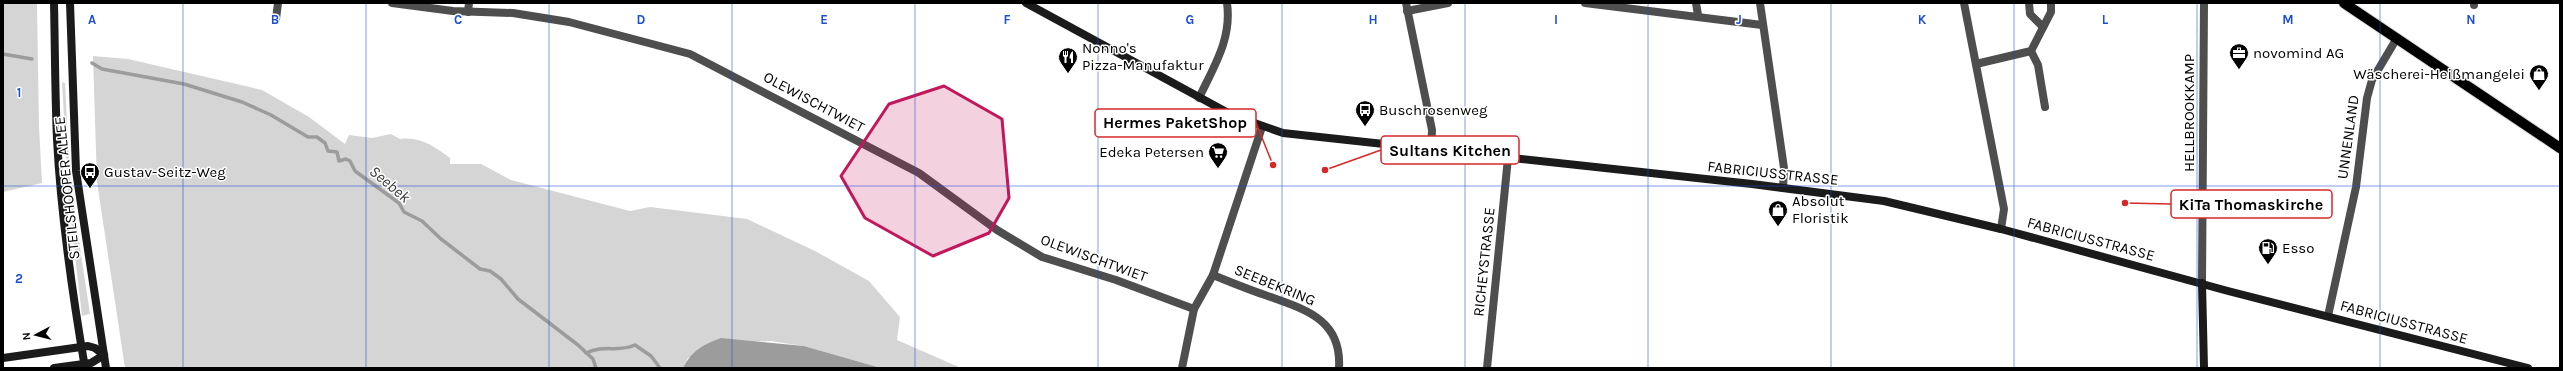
<svg xmlns="http://www.w3.org/2000/svg" width="2563" height="371" font-family="Karla,sans-serif">
  <style>
    .green { fill: #d5d5d5 }
    .water { fill: #9c9c9c }
    .lines { fill: none; stroke-linecap: round; stroke-linejoin: round }
    .stream { stroke: #9c9c9c; stroke-width: 3.5 }
    .primary-casing { stroke: #dbdbdb; stroke-width: 12 }
    .street { stroke: #4e4e4e; stroke-width: 8 }
    .secondary { stroke: #1b1b1b; stroke-width: 8 }
    .primary { stroke: #000; stroke-width: 10 }
    .marked { fill: #c2185b; fill-opacity: 0.2; stroke: #c2185b; stroke-width: 3; stroke-linejoin: round }
    .grid { fill: none; stroke: #1d4ed8; stroke-width: 1; stroke-opacity: 0.55 }
    .labels { text-anchor: middle; dominant-baseline: central; stroke-width: 3; stroke-linejoin: round; paint-order: stroke }
    .poi-label { font-size: 15px; fill: #000; stroke: #fff; text-anchor: start }
    .street-label { font-size: 15px; fill: #000; stroke: #fff }
    .water-label { font-size: 16px; font-style: italic; fill: #3d3d3d; stroke: #fff }
    .grid-label { font-size: 13px; text-anchor: middle; font-weight: bold; fill: #1d4ed8; stroke: #fff; stroke-width: 3; stroke-linejoin: round; paint-order: stroke }
    .leader { fill: none; stroke: #d62828; stroke-width: 1.5 }
    .callout-dot { fill: #d62828; stroke: #fff; stroke-width: 1.5 }
    .callout { fill: #fff; stroke: #d62828; stroke-width: 1.5 }
    .callout-label { font-size: 16px; text-anchor: middle; font-weight: bold; fill: #000 }
  </style>
  <rect width="100%" height="100%" fill="#fff"/>
  <g class="green">
    <path d="M3 3H37L39 127 42 183 3 192Z"/>
    <path d="M93 56 128 59 262 90 309 117 345 144 349 135 372 138 391 134 400 139C420 136 435 147 450 158V164H481L511 180 630 211 650 207 747 219 815 251 869 281 900 317 897 340 961 368H881L804 346 770 341 752 342 688 358 683 368H125L97 182Z"/>
    <path d="M62 82 65 83 70 181 90 314 82 316 69 204Z"/>
  </g>
  <path class="water" d="M721 338 804 346 881 368H683C692 350 703 345 721 338Z"/>
  <g class="lines">
    <g class="stream">
      <path d="M3 54 32 59"/>
      <path d="M92 63 102 69 184 84 242 102 271 115 308 137H317L325 143 328 151 337 152 339 161 346 159 350 161 355 171 399 203 404 212 422 221 441 239 480 269 490 271 501 279 518 299 578 345 593 359 596 368"/>
      <path d="M586 353C605 344 617 353 635 345L651 356 660 368"/>
    </g>
    <defs>
      <path id="primary" d="M2344 3 2560 148"/>
    </defs>
    <use href="#primary" class="primary-casing"/>
    <g class="street">
      <path d="M392 3 453 11 513 13 569 22 690 54 919 173 997 230 1042 257 1116 280 1194 309"/>
      <path d="M1406 3 1432 130 1431 150"/>
      <path d="M1585 3 1762 25"/>
      <path d="M1696 3 1698 15"/>
      <path d="M1760 3 1784 168 1783 188"/>
      <path d="M1964 3 2004 209 2001 229"/>
      <path d="M2029 3 2030 14 2043 27"/>
      <path d="M2474 3V5"/>
      <path d="M1407 11 1448 3"/>
      <path d="M468 12 469 3"/>
      <path d="M276 19 278 3"/>
      <path d="M2031 51 2038 65 2045 107"/>
      <path d="M1976 64 2031 51 2051 12V3"/>
      <path d="M1199 98C1214 66 1232 39 1227 3"/>
      <path d="M1213 275C1230 282 1247 289 1265 295 1303 309 1342 318 1339 368"/>
      <path d="M2202 283 2204 3"/>
      <path d="M2328 316 2356 187 2367 98 2372 80 2397 38"/>
      <path d="M1182 368 1194 309 1213 275 1262 127"/>
      <path d="M1487 368 1508 158"/>
    </g>
    <g class="secondary">
      <path d="M54 3C55 48 55 94 57 139 61 216 72 292 85 368"/>
      <path d="M70 3 76 171 106 368"/>
      <path d="M1026 3 1232 115 1283 133 1752 184 1884 201 2001 229 2228 291 2528 368"/>
      <path d="M2202 283 2204 368"/>
      <path d="M3 358 88 346 95 348 104 355"/>
      <path d="M54 368 91 363 104 355"/>
    </g>
    <use href="#primary" class="primary"/>
  </g>
  <path class="marked" d="M944 86 1002 119 1009 198 989 233 933 256 865 218 841 176 889 104Z"/>
  <path class="grid" d="M183 3V368M366 3V368M549 3V368M732 3V368M915 3V368M1098 3V368M1282 3V368M1465 3V368M1648 3V368M1831 3V368M2014 3V368M2197 3V368M2380 3V368M3 186H2560"/>
  <defs>
    <symbol id="office-pin" viewBox="-11 -11 22 30"><path d="M0 17L-7.5 6A9.5 9.5 0 1 1 7.5 6Z" fill="#000" stroke="#fff"/><path d="M-6-3h4V-5.5h4V-3h4V5H-6ZM-1-4.5V-3h2v-1.5ZM-6 0V1H6V0Z" fill="#fff"/></symbol>
    <symbol id="restaurant-pin" viewBox="-11 -11 22 30"><path d="M0 17L-7.5 6A9.5 9.5 0 1 1 7.5 6Z" fill="#000" stroke="#fff"/><path d="M-5-6h1v4h1v-4h1v4h1v-4h1v5L-1.5 .5V6h-2V.5L-5-1ZM5-6V6H3V1.5H1.5Q1.5-4 5-6Z" fill="#fff"/></symbol>
    <symbol id="shop-pin" viewBox="-11 -11 22 30"><path d="M0 17L-7.5 6A9.5 9.5 0 1 1 7.5 6Z" fill="#000" stroke="#fff"/><path d="M-5-2.5h2.3a2.7 3.5 0 0 1 5.4 0H5L5.5 6h-11ZM-1.5-2.5h3a1.5 2.3 0 0 0-3 0Z" fill="#fff"/></symbol>
    <symbol id="bus-pin" viewBox="-11 -11 22 30"><path d="M0 17L-7.5 6A9.5 9.5 0 1 1 7.5 6Z" fill="#000" stroke="#fff"/><path d="M-5-6H5V4H4V6H2V4H-2V6H-4V4H-5ZM-3.5-4V0h7V-4ZM-3.5 1.2v1.5H-2V1.2ZM2 1.2v1.5H3.5V1.2Z" fill="#fff"/></symbol>
    <symbol id="supermarket-pin" viewBox="-11 -11 22 30"><path d="M0 17L-7.5 6A9.5 9.5 0 1 1 7.5 6Z" fill="#000" stroke="#fff"/><path d="M-6-5.5h2.5l.6 2H6L4.5 2H-2.5L-4.4-4H-6ZM-1.5 3.2a1.3 1.3 0 1 0 .1 0ZM3 3.2a1.3 1.3 0 1 0 .1 0Z" fill="#fff"/></symbol>
    <symbol id="fuel-pin" viewBox="-11 -11 22 30"><path d="M0 17L-7.5 6A9.5 9.5 0 1 1 7.5 6Z" fill="#000" stroke="#fff"/><path d="M-5.5-6h7V0h2V4h1.3V-2.5L3-4.5l.8-.8L6-3V5H2.5V1h-1V6h-7ZM-4.2-4.7v3.2H.2V-4.7Z" fill="#fff"/></symbol>
  </defs>
  <g fill-rule="evenodd">
    <use href="#office-pin" x="2228" y="42" width="22" height="30"/>
    <use href="#restaurant-pin" x="1057" y="46" width="22" height="30"/>
    <use href="#shop-pin" x="2528" y="63" width="22" height="30"/>
    <use href="#bus-pin" x="1354" y="99" width="22" height="30"/>
    <use href="#supermarket-pin" x="1207" y="141" width="22" height="30"/>
    <use href="#bus-pin" x="79" y="161" width="22" height="30"/>
    <use href="#shop-pin" x="1767" y="199" width="22" height="30"/>
    <use href="#fuel-pin" x="2257" y="237" width="22" height="30"/>
  </g>
  <g class="labels">
    <g class="poi-label">
      <text x="1082" y="48">Nonno's<tspan x="1082" dy="17">Pizza-Manufaktur</tspan></text>
      <text x="2253" y="53">novomind AG</text>
      <text x="2525" y="74" text-anchor="end">Wäscherei-Heißmangelei</text>
      <text x="1379" y="110">Buschrosenweg</text>
      <text x="1204" y="152" text-anchor="end">Edeka Petersen</text>
      <text x="104" y="172">Gustav-Seitz-Weg</text>
      <text x="1792" y="201">Absolut<tspan x="1792" dy="17">Floristik</tspan></text>
      <text x="2282" y="248">Esso</text>
    </g>
    <g class="street-label">
      <text transform="translate(814 102) rotate(28)">OLEWISCHTWIET</text>
      <text transform="translate(2189 113) rotate(-90)">HELLBROOKKAMP</text>
      <text transform="translate(2348 137) rotate(-82)">UNNENLAND</text>
      <text transform="translate(1773 173) rotate(6)">FABRICIUSSTRASSE</text>
      <text transform="translate(67 188) rotate(-96)">STEILSHOOPER ALLEE</text>
      <text transform="translate(2091 239) rotate(15)">FABRICIUSSTRASSE</text>
      <text transform="translate(1094 258) rotate(20)">OLEWISCHTWIET</text>
      <text transform="translate(1484 262) rotate(-84)">RICHEYSTRASSE</text>
      <text transform="translate(1275 285) rotate(22)">SEEBEKRING</text>
      <text transform="translate(2404 322) rotate(15)">FABRICIUSSTRASSE</text>
    </g>
    <g class="water-label">
      <text transform="translate(390 184) rotate(40)">Seebek</text>
    </g>
  </g>
  <g class="grid-label">
    <text x="92" y="24">A</text>
    <text x="275" y="24">B</text>
    <text x="458" y="24">C</text>
    <text x="641" y="24">D</text>
    <text x="824" y="24">E</text>
    <text x="1007" y="24">F</text>
    <text x="1190" y="24">G</text>
    <text x="1373" y="24">H</text>
    <text x="1556" y="24">I</text>
    <text x="1739" y="24">J</text>
    <text x="1922" y="24">K</text>
    <text x="2105" y="24">L</text>
    <text x="2288" y="24">M</text>
    <text x="2471" y="24">N</text>
    <text x="19" y="97">1</text>
    <text x="19" y="283">2</text>
  </g>
  <path class="leader" d="M1273 165L1256 123M1325 170L1381 150M2125 203L2171 204"/>
  <g class="callout-dot">
    <circle cx="1273" cy="165" r="4"/>
    <circle cx="1325" cy="170" r="4"/>
    <circle cx="2125" cy="203" r="4"/>
  </g>
  <g class="callout">
    <rect x="1095" y="109" width="161" height="28" rx="4"/>
    <rect x="1381" y="136" width="138" height="28" rx="4"/>
    <rect x="2171" y="190" width="161" height="28" rx="4"/>
  </g>
  <g class="callout-label">
    <text x="1175" y="128">Hermes PaketShop</text>
    <text x="1450" y="156">Sultans Kitchen</text>
    <text x="2251" y="210">KiTa Thomaskirche</text>
  </g>
  <rect width="2563" height="371" fill="none" stroke="#000000" stroke-width="8"/>
  <g transform="translate(36 335) rotate(263)" stroke="#ffffff" stroke-width="3" paint-order="stroke">
  <path d="M0-3L7 15L0 10L-7 15Z" fill="#000000"/>
  <text y="-6" font-size="11" font-weight="bold" text-anchor="middle" fill="#000000">N</text>
  </g>
</svg>
